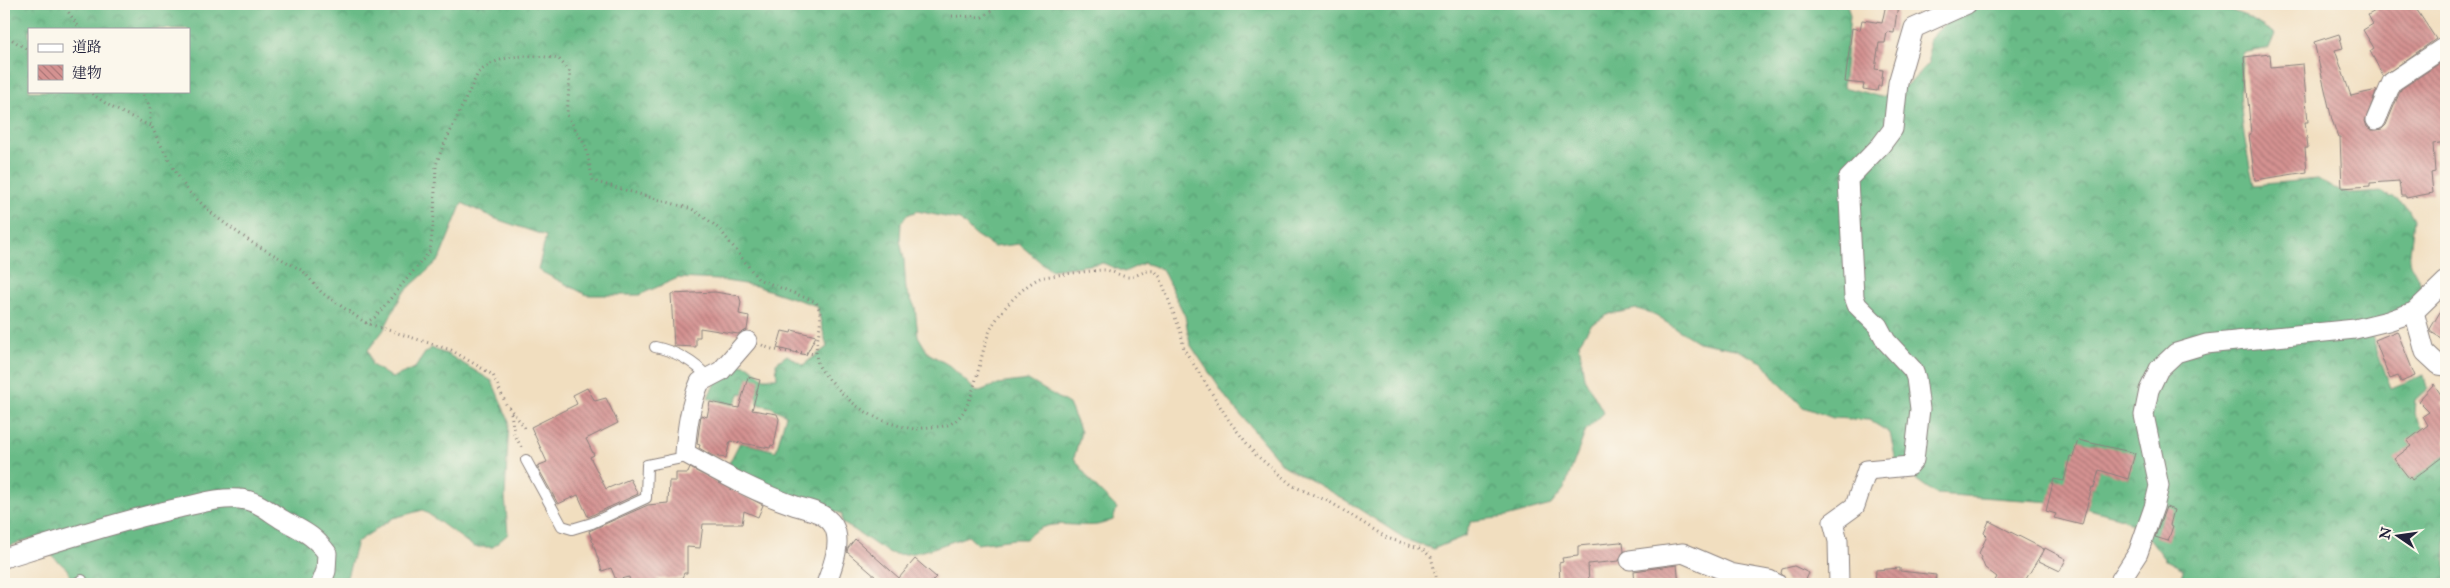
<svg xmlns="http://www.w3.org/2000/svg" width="2450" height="588" font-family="'IM FELL Great Primer','Noto Serif JP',serif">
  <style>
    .forest { fill: url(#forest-crowns); stroke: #466e61; fill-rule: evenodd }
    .building { fill: url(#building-back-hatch) }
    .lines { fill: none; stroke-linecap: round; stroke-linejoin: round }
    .service-casing { stroke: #8a807d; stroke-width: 12 }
    .minor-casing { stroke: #8a807d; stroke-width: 21 }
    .path { stroke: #8a807d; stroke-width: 3; stroke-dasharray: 1 4; stroke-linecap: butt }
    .service { stroke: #fff; stroke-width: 10 }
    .minor { stroke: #fff; stroke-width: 19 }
  </style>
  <defs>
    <pattern id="forest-crowns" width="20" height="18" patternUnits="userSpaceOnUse" patternTransform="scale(1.25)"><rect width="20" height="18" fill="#69bb87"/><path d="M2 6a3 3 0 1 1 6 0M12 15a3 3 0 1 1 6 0" fill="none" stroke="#569870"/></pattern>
    <pattern id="building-back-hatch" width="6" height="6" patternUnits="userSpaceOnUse" patternTransform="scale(1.25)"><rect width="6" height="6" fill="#d49291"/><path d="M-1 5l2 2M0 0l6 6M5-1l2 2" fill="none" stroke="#ac7778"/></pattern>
  </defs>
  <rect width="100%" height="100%" fill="#fbf7ec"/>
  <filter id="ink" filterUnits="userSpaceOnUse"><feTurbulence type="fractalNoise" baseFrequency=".02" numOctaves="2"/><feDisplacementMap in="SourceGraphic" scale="10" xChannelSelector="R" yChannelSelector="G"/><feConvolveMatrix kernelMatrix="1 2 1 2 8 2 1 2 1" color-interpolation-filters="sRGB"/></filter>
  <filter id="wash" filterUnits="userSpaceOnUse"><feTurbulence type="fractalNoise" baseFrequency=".0096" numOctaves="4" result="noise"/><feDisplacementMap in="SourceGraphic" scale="20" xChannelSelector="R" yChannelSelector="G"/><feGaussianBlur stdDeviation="1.12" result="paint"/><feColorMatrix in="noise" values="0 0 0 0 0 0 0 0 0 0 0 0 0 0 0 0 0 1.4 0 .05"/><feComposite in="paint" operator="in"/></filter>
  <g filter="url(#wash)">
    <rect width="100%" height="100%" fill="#f1debf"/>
    <path class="forest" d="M4 4H1847L1850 16 1843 87 1881 97 1910 83 1929 63V40L1945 23 1986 4H2213L2246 16 2275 34 2269 48 2243 53C2236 98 2244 141 2254 185L2318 179 2334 189 2354 194 2382 192 2397 200 2408 208 2414 219 2409 262 2422 286 2410 304 2371 334 2391 388 2424 375 2427 389 2415 400 2414 414 2441 458 2446 456V584H2182L2183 569 2166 560 2150 539 2122 518 2067 503 1936 494 1911 476 1896 461 1890 433 1869 420 1833 418 1803 407 1780 384 1764 363 1735 349 1698 342 1651 313 1637 309 1609 314 1591 325 1579 343 1584 378 1604 413 1586 430 1564 489 1551 505 1506 517 1471 521 1465 536 1433 549 1407 540 1345 500 1283 465 1227 399 1190 344 1185 316 1162 269 1144 263 1124 272 1103 263 1050 270 1019 244 994 247 974 234 960 220 917 211 907 215 901 223 900 240 904 260 906 290 915 307 918 336 928 353 950 366 977 392 998 384 1028 380 1069 404 1081 432 1074 458 1091 482 1117 508 1113 520C1108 522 1102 524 1097 525 1072 528 1046 516 1026 539H1014L977 544 968 536C949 542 906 561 888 552 872 544 859 531 842 523V514L769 488 726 469 740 442 776 451 786 415 771 407 757 404V397L740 393 734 405 708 398C713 382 724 374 736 363L749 366 764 378H777L776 363 787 355 803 365 827 347 817 306 756 286 720 280 678 278 639 295H587L538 270 546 236 496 219 462 203 439 260 402 294 383 331 368 350 372 365 392 378 415 368 425 353 431 348 449 355 492 381 509 421 505 496 508 534 493 547H474L423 510 393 518 357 542 345 584H73L67 569 32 538 4 548ZM29 29H189V91H29Z"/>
    <g id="blocks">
      <g class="building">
        <path d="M1886 4H1898L1894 33 1887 32 1885 43H1879L1875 69 1883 70 1881 86H1878L1877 91 1863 89 1864 84 1845 82 1852 28 1860 30 1862 20 1882 23Z"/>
        <path d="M2374 4H2413L2436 39 2383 76 2370 51 2374 48 2363 30 2373 24 2368 15 2377 10Z"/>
        <path d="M2339 34 2343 48 2335 50 2351 96 2377 90 2365 121 2367 127 2372 130 2382 129 2386 125 2401 89 2446 59V142L2433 144 2435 172 2431 173 2433 193 2406 198V196H2401L2399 181 2370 183V186L2342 188 2340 137H2338L2332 120 2314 42Z"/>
        <path d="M2270 54 2271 67 2303 64 2308 122H2305L2308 148H2305L2307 172 2255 180 2249 134H2251L2244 57Z"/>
        <path d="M715 292 739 296 741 302 739 314 749 316 747 330 738 334 700 328V337H696V347L674 346 671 294Z"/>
        <path d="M2446 302V341L2431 332 2430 329Z"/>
        <path d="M792 330 816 336 806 355 777 348 782 331 791 333Z"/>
        <path d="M2397 331 2415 376 2401 382 2398 376 2390 379 2375 340Z"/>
        <path d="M748 377 760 380 752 410 777 414 779 419 774 446 771 445 770 448 730 441 726 458 713 456 699 448 700 445 697 444 701 415 707 417 710 402 739 408Z"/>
        <path d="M2434 384 2445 401 2441 403 2446 410V454L2412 480 2410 477 2409 478 2394 459 2411 446 2407 441 2428 425 2423 416 2429 412 2418 401Z"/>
        <path d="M587 388 595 401 606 398 618 423 586 439 594 455 590 457 606 489 630 479 638 494 588 517 578 495 558 504 537 466 547 462 531 427 577 404 573 395Z"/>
        <path d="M2078 440 2135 453 2128 479 2099 470 2094 488 2092 487 2082 525 2054 518 2056 514 2046 511 2054 479 2064 481 2070 456 2073 457Z"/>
        <path d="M690 468 763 505 758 517 744 511 742 524H703L700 548 687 547V573H684L682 578 657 579 659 584H634L633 581 630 582 629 577 616 580 611 568 602 571 589 531 648 505 668 503 669 481H676V473H688Z"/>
        <path d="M2166 507 2174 510 2170 525 2173 526 2168 541 2155 537Z"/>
        <path d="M1989 521 2044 549 2023 584H1993L1997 577 1985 568 1979 553 1987 536 1984 533Z"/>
        <path d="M855 539 899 578 915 559 936 577 929 584H884L847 552 848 548Z"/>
        <path d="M1620 542 1623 543 1624 551 1619 561 1588 564 1589 584H1560L1559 563 1563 562 1562 558 1578 556V546Z"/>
        <path d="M2045 548 2066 559 2060 571 2039 561Z"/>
        <path d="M1677 565 1679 584H1635L1634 571Z"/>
        <path d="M1794 566 1809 573 1804 584 1788 582 1781 573 1782 569Z"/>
        <path d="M1900 568V571L1936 575 1935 584H1875L1876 570Z"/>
      </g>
    </g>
  </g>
  <g filter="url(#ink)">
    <use href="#blocks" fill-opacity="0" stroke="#8a807d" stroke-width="1"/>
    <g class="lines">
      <defs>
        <g id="service">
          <path d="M655 347C674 351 696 362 707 377"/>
          <path d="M526 460 562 526 572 529 592 523 646 498 647 465 691 456"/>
          <path d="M75 584 82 580"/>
        </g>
        <g id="minor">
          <path d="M2376 120 2392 82 2446 46"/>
          <path d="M2414 312 2425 352 2439 365 2446 366"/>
          <path d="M747 341 721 371 700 382C690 405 687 427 685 453 721 473 757 493 796 506 809 510 824 512 833 525 843 542 832 568 826 584"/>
          <path d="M4 558C62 540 120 521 179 508 199 504 219 497 239 499 257 500 268 511 283 520 302 531 313 534 327 553L326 571 321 584"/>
          <path d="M1630 560 1683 553 1730 573 1769 580 1777 584"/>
          <path d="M1839 584 1838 541 1833 522 1855 506 1867 470 1909 466 1914 460 1920 409 1916 378 1913 370 1886 341 1878 326 1857 305 1854 297 1848 179 1881 145 1893 129 1898 83 1914 28 1967 4"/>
          <path d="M2118 584 2138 553 2154 507 2159 486 2144 415 2149 390 2159 369 2176 353 2206 344 2355 329 2388 321 2414 312 2446 281"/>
        </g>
      </defs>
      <use href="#service" class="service-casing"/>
      <use href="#minor" class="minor-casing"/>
      <g class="path">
        <path d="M63 4 80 29"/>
        <path d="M952 16 982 17 1002 4"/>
        <path d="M4 34 29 51"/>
        <path d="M88 91 111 107 152 127"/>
        <path d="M140 91 150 107V123L157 138 178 176 189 192 216 217 251 242 303 271 322 293 366 323 451 350 493 375 506 404 527 430"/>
        <path d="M366 323 375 317 430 251 434 216 436 165 441 151 478 73C499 53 532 54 559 59L570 72 567 115 586 147 593 181 692 209 711 222 721 231 758 279 816 302C829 323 808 347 820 368 823 373 828 378 832 382 854 409 881 424 915 429 920 429 926 427 931 427 943 427 952 426 961 415 975 398 980 355 989 333 996 315 1022 286 1040 278 1045 276 1097 270 1104 270 1112 270 1121 277 1129 277 1139 276 1145 269 1155 271L1160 277 1181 333 1184 349 1230 422 1256 455 1293 486 1330 502 1387 538 1422 549 1431 557 1438 584"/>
        <path d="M762 345C779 354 797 351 815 354"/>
        <path d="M511 413 514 433 522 449"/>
      </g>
      <use href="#service" class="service"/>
      <use href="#minor" class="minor"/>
    </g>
  </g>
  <rect width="2450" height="588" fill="none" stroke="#fbf7ec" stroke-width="20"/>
  <rect x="28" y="28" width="162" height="65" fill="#fbf7ec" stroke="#a4a2a5"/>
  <rect x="38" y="44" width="25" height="8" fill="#ffffff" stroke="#a4a2a5"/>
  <text x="72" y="52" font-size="15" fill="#22223b">道路</text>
  <rect x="38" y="65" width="25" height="15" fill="url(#building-back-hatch)" stroke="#a4a2a5"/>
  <text x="72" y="78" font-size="15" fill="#22223b">建物</text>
  <g transform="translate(2398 536) rotate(283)" stroke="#fbf7ec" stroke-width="4" paint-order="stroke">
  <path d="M0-4L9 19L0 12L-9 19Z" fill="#22223b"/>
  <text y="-8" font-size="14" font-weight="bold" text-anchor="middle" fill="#22223b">N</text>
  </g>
</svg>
